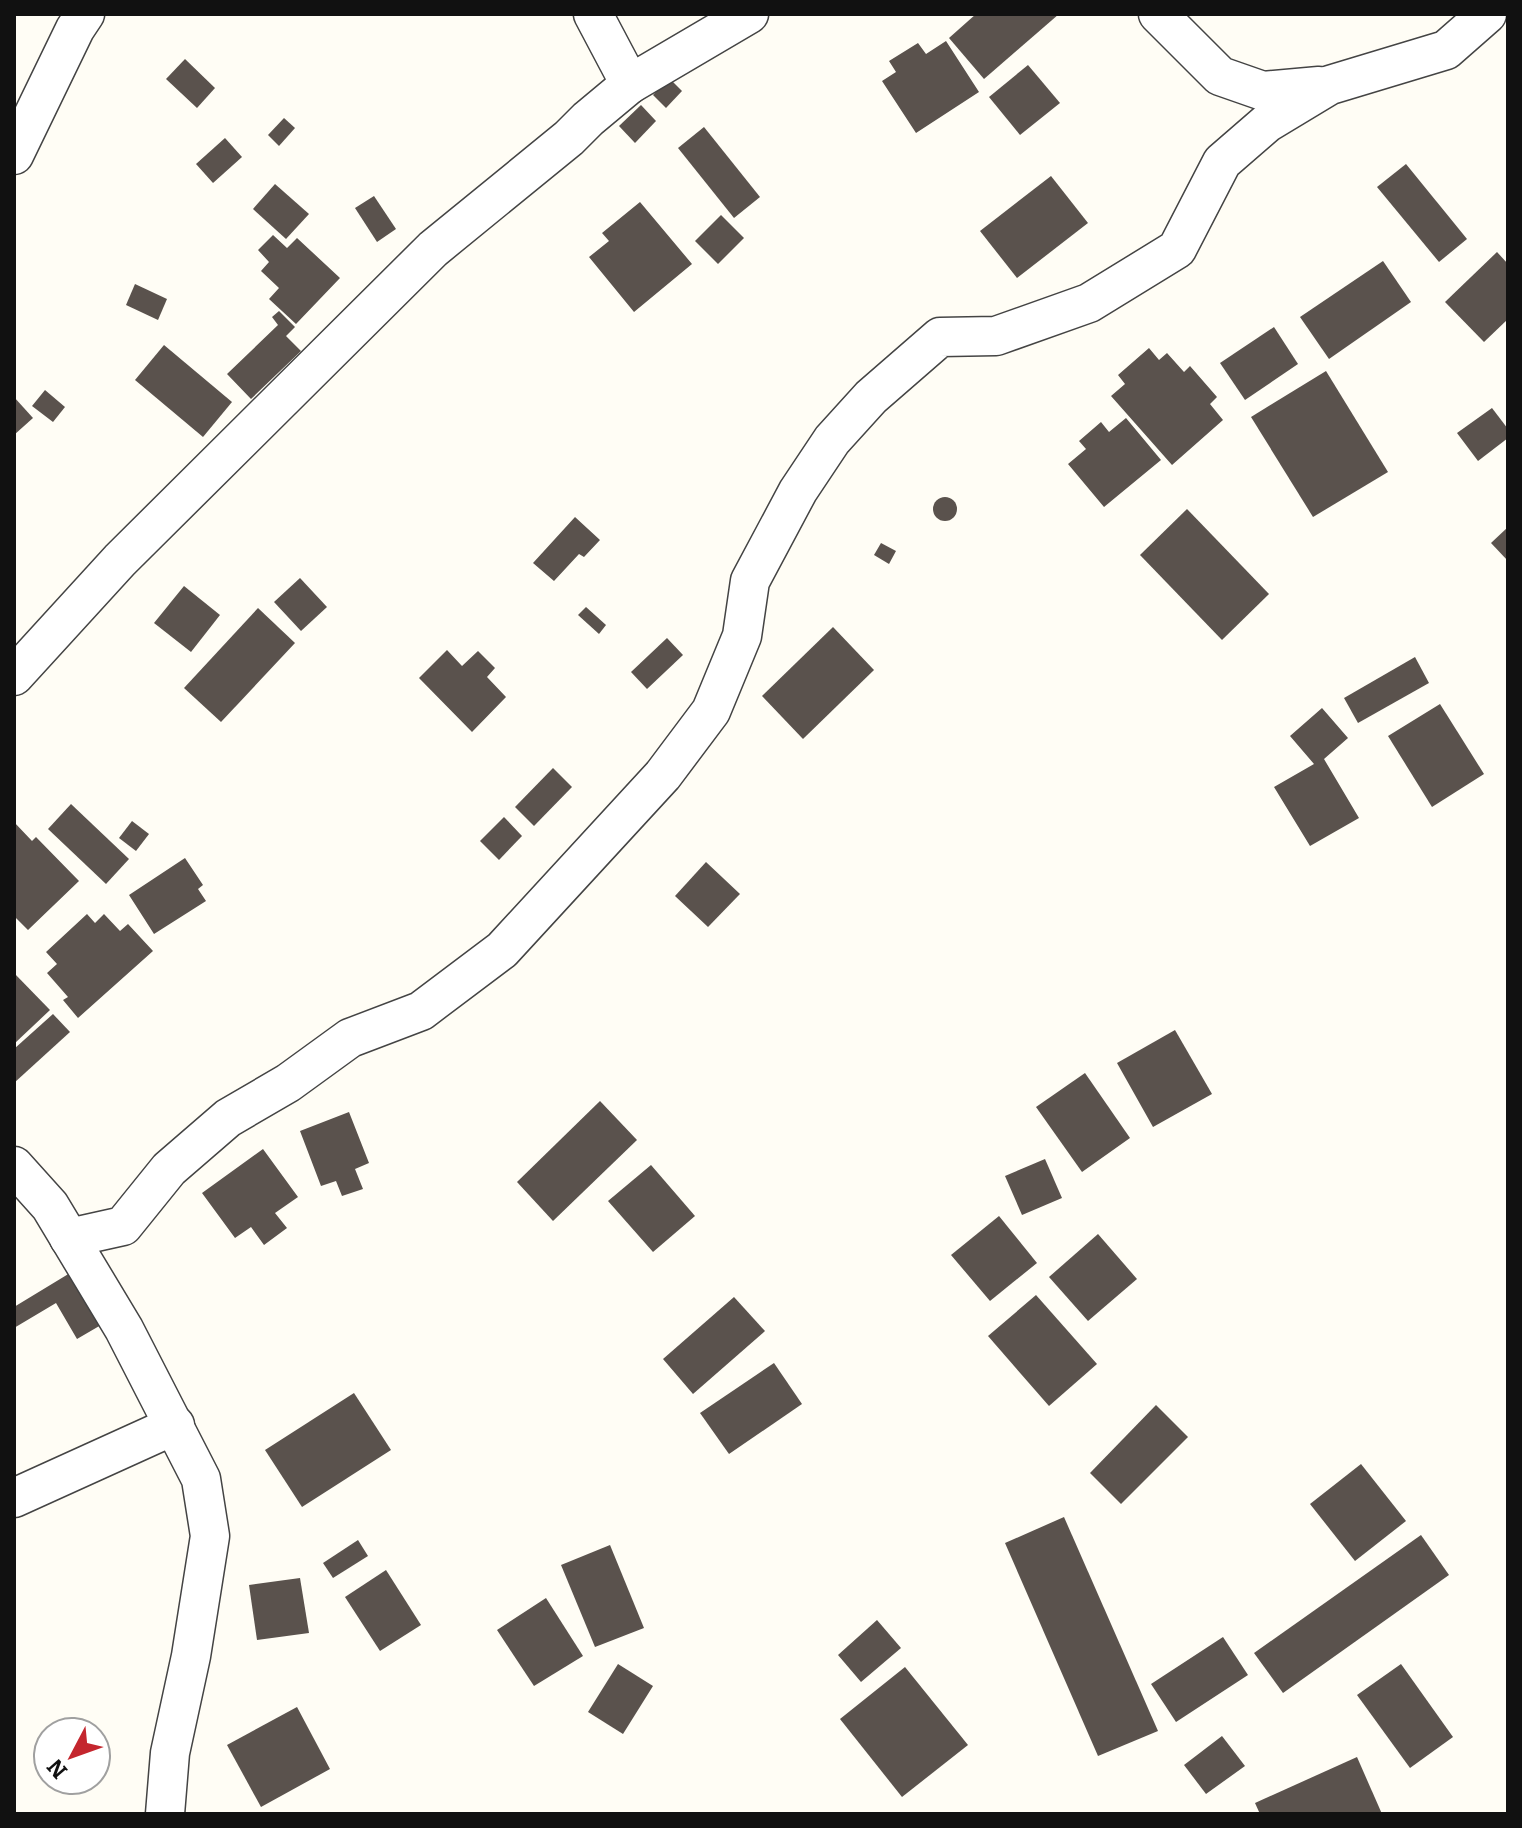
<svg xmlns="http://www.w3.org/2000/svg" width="1522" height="1828" font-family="Bitter,serif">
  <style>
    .building { fill: #5a524d }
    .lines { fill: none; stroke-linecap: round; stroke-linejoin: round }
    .minor-casing { stroke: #444; stroke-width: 41 }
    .minor { stroke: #fff; stroke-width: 38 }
  </style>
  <rect width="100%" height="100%" fill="#fffdf5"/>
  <g class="building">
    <path d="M976 14H1059L984 79 949 38Z"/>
    <path d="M946 41 979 92 916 133 882 81 896 72 889 61 918 43 926 54Z"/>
    <path d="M185 59 215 88 197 108 166 79Z"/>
    <path d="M1028 65 1060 103 1020 135 989 97Z"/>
    <path d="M669 78 682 91 666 108 653 95Z"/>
    <path d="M641 105 656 121 635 143 619 126Z"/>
    <path d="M284 118 295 128 279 146 268 135Z"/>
    <path d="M704 127 760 197 734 218 678 148Z"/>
    <path d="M225 138 242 157 213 183 196 164Z"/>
    <path d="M1406 164 1467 239 1439 262 1377 187Z"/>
    <path d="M1051 176 1088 223 1017 278 980 231Z"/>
    <path d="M275 184 309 214 286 239 253 209Z"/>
    <path d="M374 196 396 229 377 242 355 208Z"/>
    <path d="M640 202 692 264 634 312 589 257 609 241 602 233Z"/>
    <path d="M721 215 744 238 718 264 695 241Z"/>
    <path d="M273 235 287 248 297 238 340 278 296 324 269 299 279 288 261 271 269 262 258 250Z"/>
    <path d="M1497 252 1508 264V319L1484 342 1445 302Z"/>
    <path d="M1383 261 1411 302 1329 359 1300 317Z"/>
    <path d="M135 284 167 299 158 320 126 305Z"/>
    <path d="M279 311 295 327 286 336 301 351 251 399 227 374 278 325 272 317Z"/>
    <path d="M1274 327 1298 364 1245 400 1220 363Z"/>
    <path d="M164 345 232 402 203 437 135 380Z"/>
    <path d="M1149 348 1159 360 1167 353 1184 372 1190 366 1217 397 1210 404 1223 420 1172 465 1111 396 1125 384 1118 375Z"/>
    <path d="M1326 371 1388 472 1313 517 1251 417Z"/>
    <path d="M45 390 65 407 53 422 32 406Z"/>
    <path d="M14 397 33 418 14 435Z"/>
    <path d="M1492 408 1508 429V438L1478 461 1457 433Z"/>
    <path d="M1126 418 1161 460 1104 507 1068 464 1086 449 1079 441 1101 422 1109 432Z"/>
    <circle cx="945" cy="509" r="12"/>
    <path d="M1187 509 1269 594 1222 640 1140 555Z"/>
    <path d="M575 517 600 540 584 557 579 554 554 581 533 563Z"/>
    <path d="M1508 527V561L1491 543Z"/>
    <path d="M881 543 896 551 889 564 874 555Z"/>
    <path d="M300 578 327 607 301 631 274 602Z"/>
    <path d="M184 586 220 615 191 652 154 623Z"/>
    <path d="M586 607 606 625 599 634 578 615Z"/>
    <path d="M258 608 295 643 221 722 184 688Z"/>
    <path d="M833 627 874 670 803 739 762 696Z"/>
    <path d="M667 638 683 655 647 689 631 672Z"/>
    <path d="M447 650 462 666 478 651 495 668 487 677 506 697 472 732 419 678Z"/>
    <path d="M1415 657 1429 683 1358 723 1344 698Z"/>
    <path d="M1440 704 1484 774 1432 807 1388 736Z"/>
    <path d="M1322 708 1348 738 1324 759 1359 818 1310 846 1274 787 1314 764 1290 736Z"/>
    <path d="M553 768 572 787 534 826 515 807Z"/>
    <path d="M71 804 129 859 106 884 48 829Z"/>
    <path d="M504 817 522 836 499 860 480 841Z"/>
    <path d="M132 821 149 834 136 851 119 838Z"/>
    <path d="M14 822 32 841 36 837 79 881 28 930 14 916Z"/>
    <path d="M185 858 203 885 198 889 206 901 154 934 129 895Z"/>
    <path d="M706 862 740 894 708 927 675 896Z"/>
    <path d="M87 914 95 923 104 914 120 931 128 924 153 951 78 1018 63 1000 68 997 47 973 57 964 46 952Z"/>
    <path d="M14 973 50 1010 14 1044Z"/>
    <path d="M53 1014 70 1032 14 1083V1049Z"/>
    <path d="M1175 1030 1212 1094 1153 1127 1117 1063Z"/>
    <path d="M1085 1073 1130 1138 1082 1172 1036 1107Z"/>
    <path d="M600 1101 637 1140 553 1221 517 1182Z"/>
    <path d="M349 1112 369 1163 355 1169 363 1189 342 1196 336 1181 321 1186 300 1131Z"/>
    <path d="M263 1149 298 1197 275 1213 287 1228 264 1245 251 1227 235 1238 202 1193Z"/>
    <path d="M1045 1159 1062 1198 1022 1215 1005 1176Z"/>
    <path d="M651 1165 695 1216 653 1252 608 1201Z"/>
    <path d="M999 1216 1037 1263 990 1301 951 1255Z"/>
    <path d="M1098 1234 1137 1279 1088 1321 1049 1277Z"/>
    <path d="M70 1273 101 1325 77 1339 56 1303 14 1328V1307Z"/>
    <path d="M1036 1295 1097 1364 1049 1406 988 1336Z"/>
    <path d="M734 1297 765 1331 693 1394 663 1359Z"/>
    <path d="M774 1363 802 1404 729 1454 700 1413Z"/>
    <path d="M354 1393 391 1450 302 1507 265 1450Z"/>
    <path d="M1156 1405 1188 1437 1121 1504 1090 1473Z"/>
    <path d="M1361 1464 1406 1521 1355 1561 1310 1504Z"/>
    <path d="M1064 1517 1158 1731 1098 1756 1005 1543Z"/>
    <path d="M1421 1535 1449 1575 1283 1693 1254 1653Z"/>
    <path d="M358 1540 368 1556 333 1578 323 1563Z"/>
    <path d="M610 1545 644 1628 595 1647 561 1565Z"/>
    <path d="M386 1570 421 1625 380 1651 345 1597Z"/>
    <path d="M300 1578 309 1633 257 1640 249 1585Z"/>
    <path d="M546 1598 583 1656 534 1686 497 1630Z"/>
    <path d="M877 1620 901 1648 861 1682 838 1655Z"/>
    <path d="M1223 1637 1248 1675 1176 1722 1151 1684Z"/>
    <path d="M618 1664 653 1686 623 1734 588 1712Z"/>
    <path d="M1401 1664 1453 1737 1410 1768 1357 1695Z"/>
    <path d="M905 1667 968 1745 902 1797 840 1719Z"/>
    <path d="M297 1707 330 1769 261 1807 227 1745Z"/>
    <path d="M1222 1736 1245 1766 1206 1794 1184 1765Z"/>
    <path d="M1357 1757 1382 1814H1260L1255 1803Z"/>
  </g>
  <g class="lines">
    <defs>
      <g id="minor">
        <path d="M1158 14 1220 76 1263 91 1319 86"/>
        <path d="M630 84 749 14"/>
        <path d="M14 155 75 29 85 14"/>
        <path d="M14 676 120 560 433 249 569 138 588 119 630 84 593 14"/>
        <path d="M14 1166 50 1206 124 1329 201 1479 210 1536 191 1656 170 1753 165 1814"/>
        <path d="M69 1238 123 1226 169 1169 228 1118 288 1083 350 1038 421 1011 502 950 663 775 711 711 742 636 750 581 798 491 832 440 871 397 940 337 996 336 1089 303 1177 249 1222 162 1267 123 1330 85 1446 50 1487 14"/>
        <path d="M14 1498 175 1425"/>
      </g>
    </defs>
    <use href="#minor" class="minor-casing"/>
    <use href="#minor" class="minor"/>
  </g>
  <rect width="1522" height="1828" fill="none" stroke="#111111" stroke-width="32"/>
  <g transform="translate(72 1756) rotate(229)"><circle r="38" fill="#ffffff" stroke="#a0a0a0" stroke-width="2"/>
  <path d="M0-6L14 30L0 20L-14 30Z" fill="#c4262e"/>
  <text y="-12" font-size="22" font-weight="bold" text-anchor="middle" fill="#111111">N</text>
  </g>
</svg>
